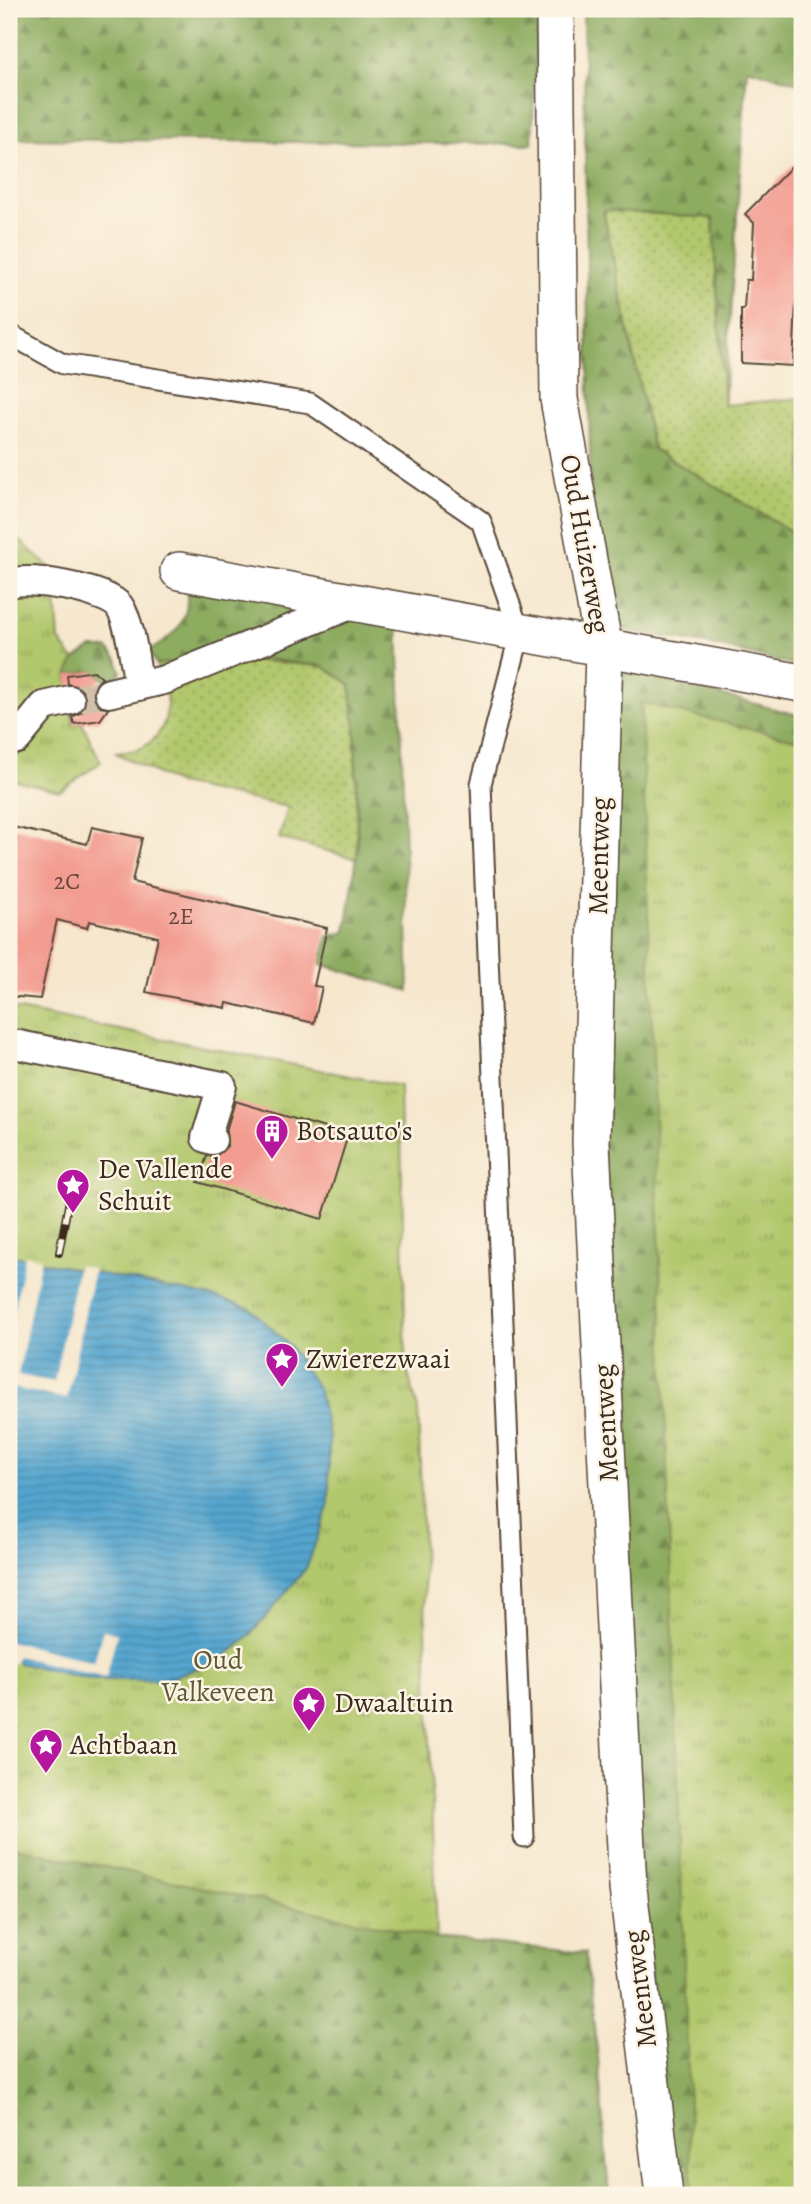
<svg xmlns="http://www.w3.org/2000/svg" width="811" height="2204" font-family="Alegreya,serif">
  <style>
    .grass { fill: url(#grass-dots); stroke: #767946; stroke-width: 2 }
    .forest { fill: url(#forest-firs); stroke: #646b3f; stroke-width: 2 }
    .park { fill: url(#park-tufts); stroke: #767946; stroke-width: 2 }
    .water { fill: url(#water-rules); stroke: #486876; stroke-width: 2 }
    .pier { fill: #f6e7cd }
    .building { fill: #f39c91 }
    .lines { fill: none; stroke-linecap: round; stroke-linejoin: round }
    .pedestrian-tunnel { stroke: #d1c1aa; stroke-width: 28; stroke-dasharray: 28 14; stroke-linecap: butt }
    .service-casing { stroke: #574638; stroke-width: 23 }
    .pedestrian-casing { stroke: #574638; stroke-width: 32 }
    .minor-casing { stroke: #574638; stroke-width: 40 }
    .service { stroke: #fff; stroke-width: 19 }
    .pedestrian { stroke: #fff; stroke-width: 28 }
    .minor { stroke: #fff; stroke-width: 37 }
    .rail-casing { stroke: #3b2a1e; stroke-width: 8 }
    .rail { stroke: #fcf5e5; stroke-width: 5; stroke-dasharray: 16; stroke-linecap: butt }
    .labels { text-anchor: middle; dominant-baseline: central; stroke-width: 5; stroke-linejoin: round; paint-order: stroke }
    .number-label { font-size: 24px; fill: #69463b }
    .street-label { font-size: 28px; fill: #3b2a1e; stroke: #fcf5e5 }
    .poi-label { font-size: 28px; fill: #3b2a1e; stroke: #fcf5e5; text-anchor: start }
    .park-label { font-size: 28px; fill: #5f5936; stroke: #fcf5e5 }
  </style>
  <defs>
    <pattern id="grass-dots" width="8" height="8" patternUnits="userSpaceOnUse" patternTransform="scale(1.75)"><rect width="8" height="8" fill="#b2c86d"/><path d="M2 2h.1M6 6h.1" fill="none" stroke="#92a359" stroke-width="1.8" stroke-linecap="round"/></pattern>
    <pattern id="forest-firs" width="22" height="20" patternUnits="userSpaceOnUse" patternTransform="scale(1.75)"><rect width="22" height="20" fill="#8dac60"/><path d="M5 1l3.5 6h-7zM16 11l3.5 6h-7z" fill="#748c4f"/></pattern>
    <pattern id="park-tufts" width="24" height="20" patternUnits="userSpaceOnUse" patternTransform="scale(1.75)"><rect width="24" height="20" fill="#b2c86d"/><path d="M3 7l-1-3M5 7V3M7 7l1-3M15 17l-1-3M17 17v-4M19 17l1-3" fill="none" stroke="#92a359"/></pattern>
    <pattern id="water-rules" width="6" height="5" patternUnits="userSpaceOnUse" patternTransform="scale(1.75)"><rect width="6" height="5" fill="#54a5cf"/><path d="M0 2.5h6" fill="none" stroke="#4787a7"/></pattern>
  </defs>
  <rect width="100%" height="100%" fill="#fcf5e5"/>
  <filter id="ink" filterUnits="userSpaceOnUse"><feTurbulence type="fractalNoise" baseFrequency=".0143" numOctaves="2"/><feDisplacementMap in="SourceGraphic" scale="14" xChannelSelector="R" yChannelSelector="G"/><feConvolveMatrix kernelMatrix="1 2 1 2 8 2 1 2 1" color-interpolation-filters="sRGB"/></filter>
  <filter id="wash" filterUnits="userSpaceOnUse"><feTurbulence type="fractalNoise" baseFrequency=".00686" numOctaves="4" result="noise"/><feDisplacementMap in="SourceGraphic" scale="28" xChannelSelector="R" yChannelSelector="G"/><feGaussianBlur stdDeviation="1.57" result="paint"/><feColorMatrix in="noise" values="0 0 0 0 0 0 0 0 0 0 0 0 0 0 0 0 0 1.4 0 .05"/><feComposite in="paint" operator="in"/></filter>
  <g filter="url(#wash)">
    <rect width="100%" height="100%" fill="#f6e7cd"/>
    <g class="grass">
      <path d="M603 209 713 218 724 405 801 398 802 394V538L653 449Z"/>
      <path d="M233 659 322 666 350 684 355 725 357 859 279 838 288 807 178 784 116 753C124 752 136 751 143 747 175 729 170 691 156 664Z"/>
    </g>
    <g class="forest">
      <path d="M9 9H538L532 144 9 139Z"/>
      <path d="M583 9H802V84L747 68 724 406 713 218 603 210 653 449 802 538V667L717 646 598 625 590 463Z"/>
      <path d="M185 581 398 620 409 991 321 964 328 936 346 932 358 848 355 725 350 684 322 666 264 659 156 664 149 651C179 634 193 617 185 581Z"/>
      <path d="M91 648H107L117 659 121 672 107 682 93 671 67 675 74 660Z"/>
      <path d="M605 665 802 716V2195H669L629 1718 598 1099Z"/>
      <path d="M9 1846 437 1938 585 1953 598 2057 609 2195 9 2193Z"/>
    </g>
    <g class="park">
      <path d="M9 531 60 576 56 595 59 640 74 660 67 675 73 724 82 723 101 762 60 791 9 779Z"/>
      <path d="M641 703 802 741V2195H692Z"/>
      <path d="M9 1008 400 1086 406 1367 418 1409 437 1938 9 1846Z"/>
    </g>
    <path class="water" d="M9 1255 218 1298 250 1308 290 1346 318 1389 329 1436V1504L307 1567 249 1637 220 1660 164 1680H92L9 1661Z"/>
    <g class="pier">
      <path d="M25 1255 41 1258 18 1375 54 1382 78 1265 94 1269 67 1399 9 1387V1333Z"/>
      <path d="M103 1630 117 1633 106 1678 17 1656 15 1664 9 1662V1641L94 1662Z"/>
    </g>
    <g id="blocks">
      <g class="building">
        <path d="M802 156V256L798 260 793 366 741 363V309H744L746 280H751L754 223 745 214Z"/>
        <path d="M94 671 102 678 93 688V697L97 705 108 709 100 720 74 724 72 717 82 712 86 697 82 688 68 684 67 675Z"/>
        <path d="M9 826 87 844 92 827 142 838 132 882 327 928 314 986 322 987 314 1023 227 1003 226 1008 146 992 158 937 89 921 87 928 57 920 40 999 9 996Z"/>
        <path d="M235 1101 348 1135 322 1219 198 1182 207 1156H216L227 1146 226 1131Z"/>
      </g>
    </g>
  </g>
  <g filter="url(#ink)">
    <use href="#blocks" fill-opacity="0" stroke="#574638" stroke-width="2"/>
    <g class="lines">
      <path class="pedestrian-tunnel" d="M70 700 109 693"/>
      <defs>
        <path id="service" d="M9 334 63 364 310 403 481 521 520 633 481 784 524 1837"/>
        <g id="pedestrian">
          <path d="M9 584C27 575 106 590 119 606 131 623 135 665 139 686"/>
          <path d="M109 693 164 680 353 604"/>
          <path d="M9 741 17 739 44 706 70 700"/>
          <path d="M9 1043 222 1086 206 1138 212 1140"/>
        </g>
        <g id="minor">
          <path d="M555 9 559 399 604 649 591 1143 628 1888 664 2195"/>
          <path d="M179 571 802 683"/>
        </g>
      </defs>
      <use href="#service" class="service-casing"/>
      <use href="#pedestrian" class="pedestrian-casing"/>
      <use href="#minor" class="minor-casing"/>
      <use href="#service" class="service"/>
      <use href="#pedestrian" class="pedestrian"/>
      <use href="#minor" class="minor"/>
      <defs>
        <path id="rail" d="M59 1253 73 1179"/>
      </defs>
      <use href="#rail" class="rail-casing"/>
      <use href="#rail" class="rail"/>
    </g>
  </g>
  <defs>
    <symbol id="building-pin" viewBox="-11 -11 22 30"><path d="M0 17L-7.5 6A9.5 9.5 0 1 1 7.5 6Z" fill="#b5179e" stroke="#fcf5e5"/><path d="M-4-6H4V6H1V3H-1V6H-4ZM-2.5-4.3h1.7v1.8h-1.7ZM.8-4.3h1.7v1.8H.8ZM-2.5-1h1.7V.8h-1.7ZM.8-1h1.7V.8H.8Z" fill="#fff"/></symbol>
    <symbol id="sight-pin" viewBox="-11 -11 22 30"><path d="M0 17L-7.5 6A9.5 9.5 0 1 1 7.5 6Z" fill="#b5179e" stroke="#fcf5e5"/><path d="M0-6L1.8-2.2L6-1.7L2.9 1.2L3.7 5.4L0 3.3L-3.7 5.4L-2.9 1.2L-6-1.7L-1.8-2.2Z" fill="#fff"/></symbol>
  </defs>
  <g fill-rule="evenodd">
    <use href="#building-pin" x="253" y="1112" width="38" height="52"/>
    <use href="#sight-pin" x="54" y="1166" width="38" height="52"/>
    <use href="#sight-pin" x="263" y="1340" width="38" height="52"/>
    <use href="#sight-pin" x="290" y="1684" width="38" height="52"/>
    <use href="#sight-pin" x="27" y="1726" width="38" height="52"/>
  </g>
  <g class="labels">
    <g class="number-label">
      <text x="67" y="881">2C</text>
      <text x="181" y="916">2E</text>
    </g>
    <g class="street-label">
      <text transform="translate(585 544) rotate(80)">Oud Huizerweg</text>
      <text transform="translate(599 856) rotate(-89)">Meentweg</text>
      <text transform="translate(606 1423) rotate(-93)">Meentweg</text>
      <text transform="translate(640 1989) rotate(-97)">Meentweg</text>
    </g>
    <g class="poi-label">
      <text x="296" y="1131">Botsauto's</text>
      <text x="98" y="1169">De Vallende<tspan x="98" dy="32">Schuit</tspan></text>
      <text x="306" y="1359">Zwierezwaai</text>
      <text x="334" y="1703">Dwaaltuin</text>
      <text x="70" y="1745">Achtbaan</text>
    </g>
    <g class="park-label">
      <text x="218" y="1660">Oud<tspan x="218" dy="32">Valkeveen</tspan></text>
    </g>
  </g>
  <rect width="811" height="2204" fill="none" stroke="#fcf5e5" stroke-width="35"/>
</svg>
